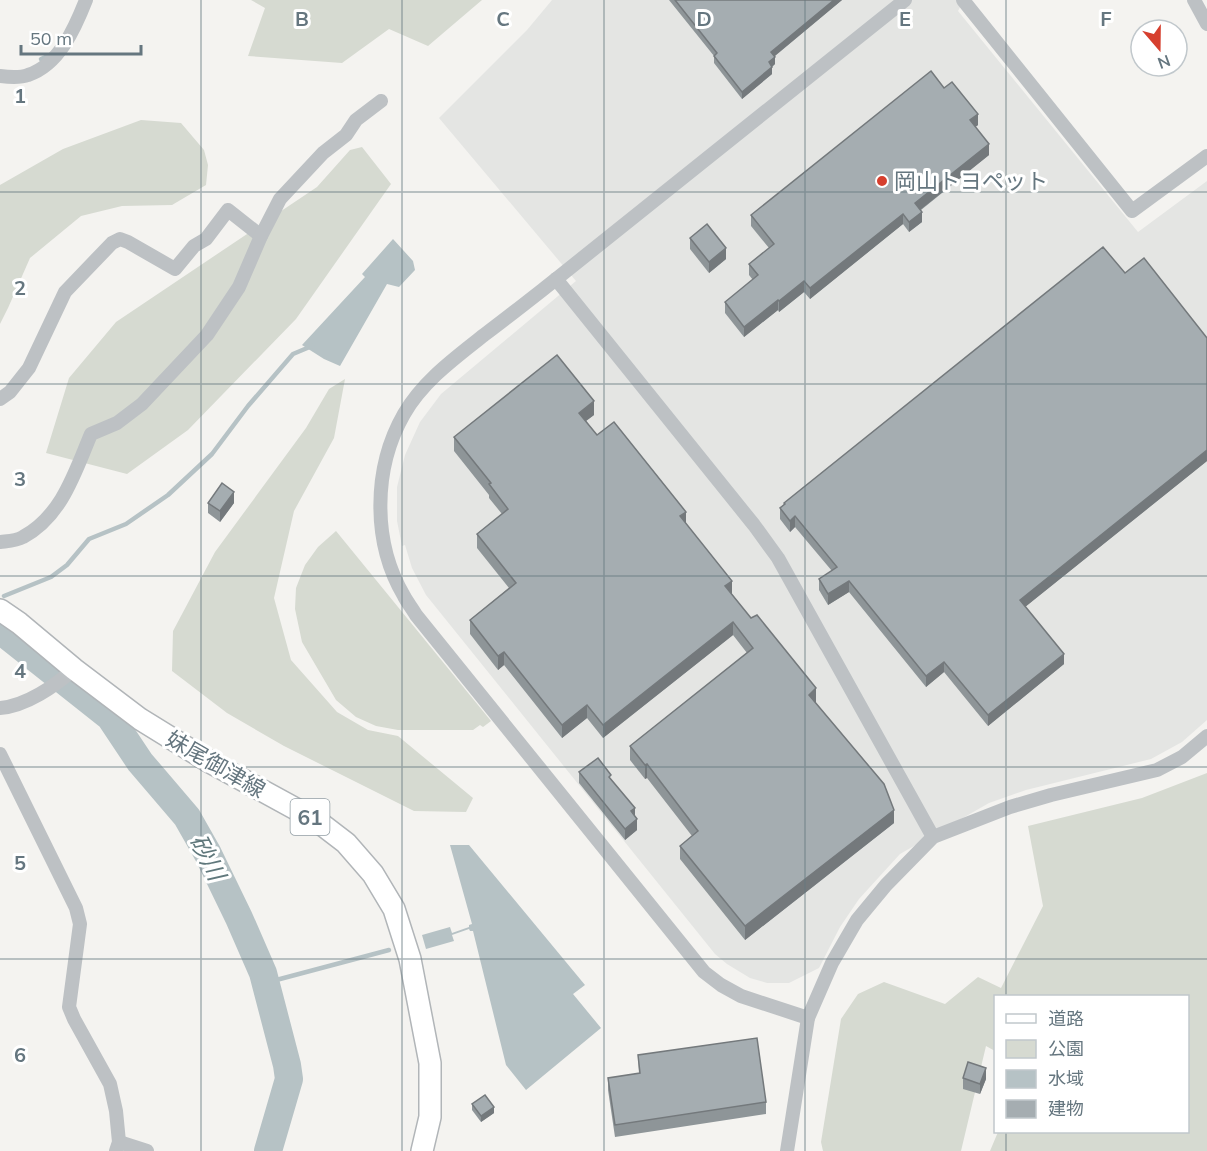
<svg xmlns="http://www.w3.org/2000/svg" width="1207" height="1151" font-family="Mulish,'Noto Sans JP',sans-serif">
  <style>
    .built { fill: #e4e5e3 }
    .green { fill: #d6dad1 }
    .water { fill: #b6c2c5 }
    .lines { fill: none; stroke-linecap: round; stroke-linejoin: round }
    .stream { stroke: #b6c2c5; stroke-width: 4.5 }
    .river { stroke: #b6c2c5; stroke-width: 28 }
    .primary-casing { stroke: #b1b5b8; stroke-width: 24 }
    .minor { stroke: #bdc1c4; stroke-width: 14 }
    .primary { stroke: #fff; stroke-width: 21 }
    .wall { fill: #8e9598 }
    .shaded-wall { fill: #74797c }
    .building { fill: #a5adb1; stroke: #74797c; stroke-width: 1.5 }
    .grid { fill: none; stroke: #65767f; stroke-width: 1.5; stroke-opacity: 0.55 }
    .poi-dot { fill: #d63f2e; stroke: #fff; stroke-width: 2 }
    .labels { text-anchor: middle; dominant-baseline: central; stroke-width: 6; stroke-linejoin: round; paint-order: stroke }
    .shield { fill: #fff; stroke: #939fa5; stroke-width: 1.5 }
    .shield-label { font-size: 21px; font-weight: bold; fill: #65767f }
    .poi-label { font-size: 22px; fill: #65767f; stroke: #fff; text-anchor: start }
    .street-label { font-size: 22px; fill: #65767f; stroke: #fff }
    .water-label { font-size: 24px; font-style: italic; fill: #60787c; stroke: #fff }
    .grid-label { font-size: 20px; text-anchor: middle; font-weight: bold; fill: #65767f; stroke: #fff; stroke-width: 6; stroke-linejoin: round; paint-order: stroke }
  </style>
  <rect width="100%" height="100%" fill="#f4f3f0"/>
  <path class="built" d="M552 0H964L958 11 1138 232 1207 181V720L1182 742 1151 759 1026 790 989 803 900 854 859 899 840 927 819 968 789 983H767L750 978 727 964 715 954 426 595 412 568 405 545 402 546 397 521V487L405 455 420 422 441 394 576 281 439 118 527 30Z"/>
  <g class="green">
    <path d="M251 0H482L428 46 389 29 342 63 248 56 265 8Z"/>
    <path d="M141 120 181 123 204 150 208 165 206 185 172 205 122 206 81 216 30 258 8 308 0 324V185L63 149Z"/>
    <path d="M362 147 391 184 296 319 188 430 127 474 46 453 69 378 116 322 317 187 350 150Z"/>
    <path d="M345 379 334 438 294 511 274 598 291 660 337 712 368 730 398 736 473 798 466 812 414 811 284 746 227 713 172 671 173 631 215 552 306 428 329 389Z"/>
    <path d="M336 531 491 721 483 727 480 725 473 730H398L376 726 356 717 336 700 302 642 295 609 296 588 305 565 318 547Z"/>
    <path d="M1207 773V1151H990L998 1132H1188V996H996L995 1051 986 1046 961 1151H823L821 1142 841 1019 858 994 884 982 945 1004 978 977 1001 988 1043 906 1028 826 1142 798Z"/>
  </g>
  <g class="water">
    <path d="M393 239 413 261 415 270 399 287 387 284 340 366 324 359 302 345 365 277 362 274Z"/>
    <path d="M450 845H469L585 985 573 994 601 1028 526 1090 506 1065 473 931H470L469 929 452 935 454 941 426 949 422 935 450 927 452 933 469 927V925L472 924Z"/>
  </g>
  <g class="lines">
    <g class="stream">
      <path d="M41 59 50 55"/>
      <path d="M4 596 51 577 67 565 89 539 126 524 168 495 212 454 248 406 293 354 312 346"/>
      <path d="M265 983 389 950"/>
    </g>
    <path class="river" d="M0 630 110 717 140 762 187 817 208 854 239 918 263 973 287 1065 289 1079 268 1151"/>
    <defs>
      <path id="primary" d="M0 610 19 623 74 669 140 719 208 761 316 820 346 843 373 874 394 909 410 959 430 1063V1117L422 1151"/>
    </defs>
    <use href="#primary" class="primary-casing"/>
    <g class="minor">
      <path d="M963 0 1132 211 1207 156"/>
      <path d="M1194 0 1207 24"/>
      <path d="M0 76C8 77 20 78 28 75 59 65 75 28 86 0"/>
      <path d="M556 279 754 525 778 558 933 837"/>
      <path d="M0 399 10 392 29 368 65 292 112 243 120 239 128 242 175 269 194 246 206 239 228 210 261 236"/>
      <path d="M0 542C8 541 16 541 23 537 62 516 75 472 91 434L117 423 142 404 207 335 239 287 261 236 280 199 323 153 346 135 356 120 381 101"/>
      <path d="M0 708C26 706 55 686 74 669"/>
      <path d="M0 754 76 908 80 924 69 1007 74 1019 110 1084 116 1111 119 1142 116 1151"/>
      <path d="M808 1018 741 996 721 985 704 972 416 615C412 608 407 602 404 596 372 542 373 468 404 414 423 381 455 358 484 335 508 317 532 298 555 280 673 187 789 93 905 0"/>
      <path d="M119 1142 147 1151"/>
      <path d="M787 1151 808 1018 832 963 857 920 886 885 933 837 1010 807 1051 795 1157 770 1182 757 1207 736"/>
    </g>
    <use href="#primary" class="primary"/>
  </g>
  <g class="wall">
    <path d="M669 0H842L775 56V64L772 67V74L742 99 714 63V56Z"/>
    <path d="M944 88 978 125 975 127 989 155 921 210 922 222 909 232 903 224 810 299 804 292 779 312 778 310 744 337 725 313V302L753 280 749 275V264L769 248 751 226V215Z"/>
    <path d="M690 238 726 259 709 273 690 249Z"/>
    <path d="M594 415 586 421 597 435 686 524 732 594 816 702 815 703 894 823 745 940 680 859V846L692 836 647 778 645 779 630 760V746L747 653 733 635 603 738 587 718 562 738 504 665 498 670 470 634V620L509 588 477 548V534L502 514 489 498V495L454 451V437Z"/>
    <path d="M1207 461 1025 607 1064 664 988 726 944 672 926 687 849 592 828 605 819 590V579L832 571 795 527 790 532 780 519V508L784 504V503Z"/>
    <path d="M208 503H234L220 522 208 513Z"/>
    <path d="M579 772 611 779 635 817 637 830 625 840 579 783Z"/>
    <path d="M638 1055 766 1102V1114L615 1137 608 1090V1078L639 1074Z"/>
    <path d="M963 1078 986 1079 980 1094 963 1089Z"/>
    <path d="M472 1104 494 1113 481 1122 472 1110Z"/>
  </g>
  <g class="shaded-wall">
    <path d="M834 0H842L771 59V52Z"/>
    <path d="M775 57V64L769 69V62Z"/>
    <path d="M772 67V74L742 99V92Z"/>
    <path d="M978 114V125L970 131V120Z"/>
    <path d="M989 144V155L915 214V203Z"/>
    <path d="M922 212V222L909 232V222Z"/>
    <path d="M903 214V224L810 299V288Z"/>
    <path d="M726 248V259L709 273V262Z"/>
    <path d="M804 281V292L779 312V301Z"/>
    <path d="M778 300V310L744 337V327Z"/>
    <path d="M594 401V415L579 426V413Z"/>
    <path d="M1207 450V461L1020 611V600Z"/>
    <path d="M234 492V503L220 522V511Z"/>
    <path d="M686 512V525L680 516Z"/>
    <path d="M795 516V527L790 532V521Z"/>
    <path d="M732 581V595L725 586Z"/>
    <path d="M849 581V592L828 605V594Z"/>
    <path d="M733 622V635L603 738V725Z"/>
    <path d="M504 652V665L498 670V656Z"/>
    <path d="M1064 654V664L988 726V715Z"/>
    <path d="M944 662V672L926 687V676Z"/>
    <path d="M816 688V702L809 708V695Z"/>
    <path d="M587 705V718L562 738V725Z"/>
    <path d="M647 764V778L645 779V765Z"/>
    <path d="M635 808V819L631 811Z"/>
    <path d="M894 810V823L745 940V926Z"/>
    <path d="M637 819V830L625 840V829Z"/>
    <path d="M986 1068V1079L980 1094V1084Z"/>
    <path d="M494 1107V1113L481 1122V1116Z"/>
  </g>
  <g class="building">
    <path d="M675 0H834L771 52 775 57 769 62 772 67 742 92 714 56 717 53Z"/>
    <path d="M931 71 944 88 952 82 978 114 970 120 989 144 915 203 922 212 909 222 903 214 810 288 804 281 779 301 778 300 744 327 725 302 758 275 749 264 774 244 751 215Z"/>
    <path d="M707 224 726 248 709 262 690 238Z"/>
    <path d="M1103 247 1125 273 1144 258 1207 338V450L1020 600 1064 654 988 715 944 662 926 676 849 581 828 594 819 579 837 567 795 516 790 521 780 508 785 504 784 503Z"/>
    <path d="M557 355 594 401 579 413 597 435 614 422 686 512 680 516 732 581 725 586 751 618 757 615 816 688 809 695 884 784 894 810 745 926 680 846 698 831 647 764 645 765 630 746 753 648 733 622 603 725 587 705 562 725 504 652 498 656 470 620 516 583 477 534 508 509 489 484 491 483 454 437Z"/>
    <path d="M222 483 234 492 220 511 208 503Z"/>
    <path d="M598 758 611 775 609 777 635 808 631 811 637 819 625 829 579 772Z"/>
    <path d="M757 1038 766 1102 615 1125 608 1078 640 1073 638 1055Z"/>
    <path d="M968 1062 986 1068 980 1084 963 1078Z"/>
    <path d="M485 1095 494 1107 481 1116 472 1104Z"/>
  </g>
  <path class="grid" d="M201 0V1151M402 0V1151M604 0V1151M805 0V1151M1006 0V996M0 192H1207M0 384H1207M0 576H1207M0 767H1207M0 959H1207M1006 1132V1151"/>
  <circle class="poi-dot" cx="882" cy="181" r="6"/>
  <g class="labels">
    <rect class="shield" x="290.5" y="799" width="39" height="36" rx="4.5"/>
    <g class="shield-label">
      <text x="310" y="817">61</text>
    </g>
    <g class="poi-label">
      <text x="894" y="181">岡山トヨペット</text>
    </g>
    <g class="street-label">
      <text transform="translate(216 764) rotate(30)">妹尾御津線</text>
    </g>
    <g class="water-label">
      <text transform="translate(208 857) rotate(63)">砂川</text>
    </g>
  </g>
  <g class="grid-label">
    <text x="302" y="26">B</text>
    <text x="503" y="26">C</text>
    <text x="704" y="26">D</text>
    <text x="905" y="26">E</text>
    <text x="1106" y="26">F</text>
    <text x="20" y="103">1</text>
    <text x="20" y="295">2</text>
    <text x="20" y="486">3</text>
    <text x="20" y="678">4</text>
    <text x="20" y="870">5</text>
    <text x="20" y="1062">6</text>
  </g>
  <rect x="994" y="995" width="195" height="138" fill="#ffffff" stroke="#c1c8cc" stroke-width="1.5"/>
  <rect x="1006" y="1014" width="30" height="9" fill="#ffffff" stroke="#c1c8cc" stroke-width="1.5"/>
  <text x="1048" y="1025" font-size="18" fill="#65767f">道路</text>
  <rect x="1006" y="1040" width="30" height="18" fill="#d6dad1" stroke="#c1c8cc" stroke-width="1.5"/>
  <text x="1048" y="1055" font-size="18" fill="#65767f">公園</text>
  <rect x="1006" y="1070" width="30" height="18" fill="#b6c2c5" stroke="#c1c8cc" stroke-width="1.5"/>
  <text x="1048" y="1085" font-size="18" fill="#65767f">水域</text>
  <rect x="1006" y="1100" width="30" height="18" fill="#a5adb1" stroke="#c1c8cc" stroke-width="1.5"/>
  <text x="1048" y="1115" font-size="18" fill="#65767f">建物</text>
  <g transform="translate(1159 48) rotate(160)"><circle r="28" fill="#ffffff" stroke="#c1c8cc" stroke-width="1.5"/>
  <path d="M0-4.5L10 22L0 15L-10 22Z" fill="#d63f2e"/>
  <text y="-9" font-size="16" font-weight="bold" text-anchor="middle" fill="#65767f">N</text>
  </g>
  <path d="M21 45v9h120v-9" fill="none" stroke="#65767f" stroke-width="3"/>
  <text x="30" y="45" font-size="18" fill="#65767f" stroke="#ffffff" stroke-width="4.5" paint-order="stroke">50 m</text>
</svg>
